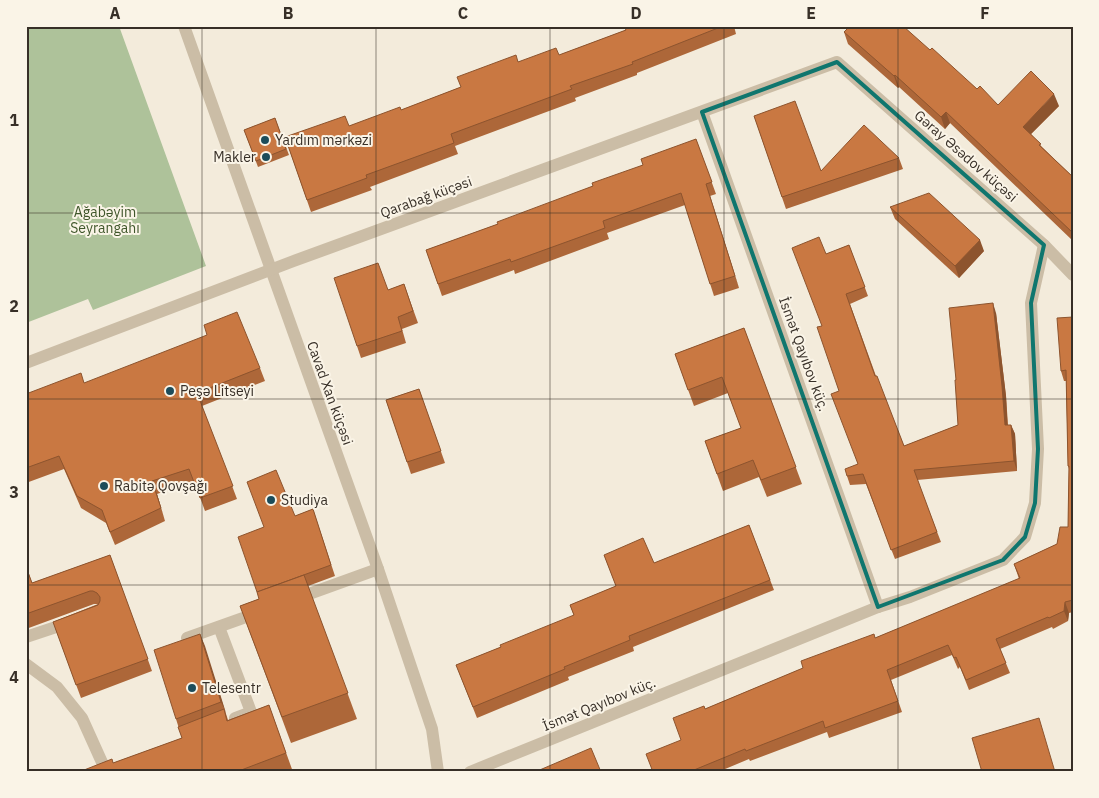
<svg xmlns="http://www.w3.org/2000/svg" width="1099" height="798" font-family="'IBM Plex Sans',sans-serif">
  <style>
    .green { fill: #aec29a }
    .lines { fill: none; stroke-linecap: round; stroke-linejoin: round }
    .minor { stroke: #cbbda6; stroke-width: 12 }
    .wall { fill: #ad6739 }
    .shaded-wall { fill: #8d542e }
    .building { fill: #c97842; stroke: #8d542e }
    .marked { fill: none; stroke: #0f766e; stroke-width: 4; stroke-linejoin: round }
    .grid { fill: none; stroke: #372f27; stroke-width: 1; stroke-opacity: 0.55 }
    .poi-dot { fill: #1c4c5a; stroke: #faf4e7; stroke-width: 2 }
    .labels { text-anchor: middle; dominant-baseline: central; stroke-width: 4; stroke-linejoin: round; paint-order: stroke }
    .poi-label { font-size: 14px; fill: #372f27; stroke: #faf4e7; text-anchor: start }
    .street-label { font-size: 14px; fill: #372f27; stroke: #faf4e7 }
    .park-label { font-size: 14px; fill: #3f562a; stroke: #faf4e7 }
    .neatline { fill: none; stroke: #372f27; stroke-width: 2 }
    .grid-label { font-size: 16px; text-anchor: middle; font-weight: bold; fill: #372f27 }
  </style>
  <rect width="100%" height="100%" fill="#f3ebdb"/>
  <path class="green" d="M26 26H119L206 266 93 310 88 299 26 323Z"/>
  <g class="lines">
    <g class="minor">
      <path d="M184 26 378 569 432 729 438 772"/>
      <path d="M702 112 878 607"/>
      <path d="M26 363 291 262 837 62 1044 245 1073 275"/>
      <path d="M295 599 378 569"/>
      <path d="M219 627 251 712 235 718"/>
      <path d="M26 637 71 622"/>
      <path d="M187 638 260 612"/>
      <path d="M26 664 57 687 82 718 105 769"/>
      <path d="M470 772 878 607 910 597 1003 560 1025 537 1035 503 1038 449 1031 303 1044 245"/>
    </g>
  </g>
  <g class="wall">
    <path d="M624 26H734L736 34 637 73V75L575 98 576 101 455 146 458 154 370 187 372 190 311 212 285 137 349 126 401 110 461 87 518 62 559 55 626 30Z"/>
    <path d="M844 32 930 50 977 89 998 105 1059 106 1031 134 1042 147 1073 177V241L950 123 945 129 899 87 898 88 848 44Z"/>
    <path d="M754 116 821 171 899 158 903 169 786 209Z"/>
    <path d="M275 118 289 155 258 167 244 130Z"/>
    <path d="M696 139 716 194 710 196 739 288 714 296 685 205 607 233 609 239 515 274 514 270 442 296 426 250 498 224 593 186 643 165Z"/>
    <path d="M890 207 984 251 959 278 895 219Z"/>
    <path d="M849 245 868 296 850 304 876 376 904 446 958 425 956 380 996 313 1006 396 1008 425H1011L1015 434 1017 471 917 480 941 542 895 559 866 484 850 485 847 476 858 464 839 391 826 254Z"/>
    <path d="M404 284 418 323 402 329 406 343 361 358 357 346 388 290Z"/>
    <path d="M1073 317V612L1069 613 1068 621 1053 629 1052 627 1000 649 1010 673 969 690 960 667 958 669 952 655 891 680 902 712 829 738 827 732 750 761 749 759 718 772H653L681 741 705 709 875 638 1019 579 1014 564 1057 544 1068 527 1069 469 1068 466 1066 381H1064L1061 371Z"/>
    <path d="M744 328 802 484 767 497 759 477 723 491 705 441 741 428 728 393 694 406 675 354Z"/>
    <path d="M260 368 265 381 202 406 237 499 205 511 194 481 157 494 165 521 115 545 106 523 81 508 64 469 26 483V394L85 383Z"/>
    <path d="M419 389 445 463 411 474 386 400Z"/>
    <path d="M313 509 335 576 308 586 357 719 291 743 240 606 259 599 295 516Z"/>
    <path d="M749 525 774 590 633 647 634 651 568 677 569 680 477 718 456 665 501 647 574 616 570 605 616 586 604 555 654 563Z"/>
    <path d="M110 555 152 671 81 698 53 622 98 604H94L26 629V565L32 583Z"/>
    <path d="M200 634 228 720 269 705 293 772H79L113 763 182 738 176 719Z"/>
  </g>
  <g class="shaded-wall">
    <path d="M895 75 899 87 898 88 894 76Z"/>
    <path d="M1054 94 1059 106 1027 138 1023 127Z"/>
    <path d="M946 112 950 123 945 129 941 117Z"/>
    <path d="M706 184 710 196 739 288 735 276Z"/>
    <path d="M980 240 984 251 959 278 955 266Z"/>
    <path d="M993 303 996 313 1006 396 1008 435 1005 425Z"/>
    <path d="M1011 425 1015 434 1017 471 1014 461Z"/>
    <path d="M152 481 157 494 165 521 161 508Z"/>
    <path d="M1065 602 1069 613 1068 621 1064 611Z"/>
    <path d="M200 634 205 646 226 713 221 702Z"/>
  </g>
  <g class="building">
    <path d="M624 26H723L632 62 633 64 570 86 572 89 451 134 454 143 366 175 367 178 307 200 285 137 345 116 349 126 400 107 401 110 461 87 457 77 516 55 518 62 556 48 559 55 626 30Z"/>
    <path d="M850 26H903L930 50 932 48 977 89 980 86 998 105 1031 71 1054 94 1023 127 1041 144 1039 145 1073 177V233L946 112 941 117 895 75 894 76 844 32Z"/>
    <path d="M795 101 821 171 864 125 899 158 782 197 754 116Z"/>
    <path d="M275 118 286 149 256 161 244 130Z"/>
    <path d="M696 139 712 182 706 184 735 276 710 284 681 193 603 221 605 228 511 262 510 259 438 284 426 250 498 224 497 222 593 186 592 183 643 165 641 159Z"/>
    <path d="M929 193 980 240 955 266 890 207Z"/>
    <path d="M819 237 826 254 849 245 865 287 846 294 875 376H877L904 446 958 425 955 380H956L949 308 993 303 1002 386 1005 425H1011L1014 461 914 470 937 532 891 550 863 474 847 476 845 469 858 464 831 394 839 391 817 327 822 326 792 248Z"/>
    <path d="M378 263 388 290 404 284 413 311 398 317 402 331 357 346 334 278Z"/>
    <path d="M237 312 260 368 197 393 233 486 200 498 189 469 152 481 161 508 110 532 102 510 77 496 59 456 26 468V394L81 373 84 383 207 335 204 325Z"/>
    <path d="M1073 317V600L1065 602 1064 611 1049 618 1048 617 996 639 1006 663 966 680 956 657 954 658 948 645 887 670 898 701 825 728 823 721 746 751 745 749 694 770V772H653L646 754 681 740 673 718 704 706 705 709 803 668 801 661 874 634 875 638 1020 578 1014 564 1057 544 1060 527H1068L1069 466H1068L1066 370 1061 371 1057 318Z"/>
    <path d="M744 328 796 467 761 480 753 460 717 474 705 441 741 428 722 377 688 390 675 354Z"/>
    <path d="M419 389 441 451 407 462 386 400Z"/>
    <path d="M276 470 295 516 313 509 331 565 257 592 238 537 264 527 247 482Z"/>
    <path d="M749 525 770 580 629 636 630 640 564 667 565 669 473 707 456 665 501 647 500 645 574 615 570 605 616 586 604 555 643 538 654 563Z"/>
    <path d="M110 555 148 659 76 685 53 622 98 605 100 601V597L97 593 93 591H90L26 614V567L32 583Z"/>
    <path d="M304 575 348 693 282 717 240 606 259 599 257 592Z"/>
    <path d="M200 634 221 702 176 719 154 650Z"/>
    <path d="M269 705 286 753 236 772H79L112 759 113 763 182 738 178 727 224 709 227 721Z"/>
    <path d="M1039 718 1055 772H982L972 738Z"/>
    <path d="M591 748 601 772H535Z"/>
  </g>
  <path class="marked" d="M837 62 1044 245 1031 303 1038 449 1035 503 1025 537 1003 560 878 607 702 112Z"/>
  <path class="grid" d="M202 26V772M376 26V772M550 26V772M724 26V772M898 26V772M26 213H1073M26 399H1073M26 585H1073"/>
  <g class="poi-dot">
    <circle cx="265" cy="140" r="5"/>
    <circle cx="266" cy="157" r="5"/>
    <circle cx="170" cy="391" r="5"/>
    <circle cx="104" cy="486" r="5"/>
    <circle cx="271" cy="500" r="5"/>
    <circle cx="192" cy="688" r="5"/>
  </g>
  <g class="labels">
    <g class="poi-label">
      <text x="275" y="140">Yardım mərkəzi</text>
      <text x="256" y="157" text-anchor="end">Makler</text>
      <text x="180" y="391">Peşə Litseyi</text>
      <text x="114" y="486">Rabitə Qovşağı</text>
      <text x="281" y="500">Studiya</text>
      <text x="202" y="688">Telesentr</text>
    </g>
    <g class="street-label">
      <text transform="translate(966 156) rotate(41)">Gəray Əsədov küçəsi</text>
      <text transform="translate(426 197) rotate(-20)">Qarabağ küçəsi</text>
      <text transform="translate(804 354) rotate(70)">İsmət Qayıbov küç.</text>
      <text transform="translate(330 393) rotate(70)">Cavad Xan küçəsi</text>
      <text transform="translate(599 704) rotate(-22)">İsmət Qayıbov küç.</text>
    </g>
    <g class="park-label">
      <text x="105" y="212">Ağabəyim<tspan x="105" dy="16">Seyrangahı</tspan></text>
    </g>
  </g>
  <rect width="1099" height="798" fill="none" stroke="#faf4e7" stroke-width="55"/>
  <rect x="28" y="28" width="1044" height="742" class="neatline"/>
  <g class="grid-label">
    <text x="115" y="19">A</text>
    <text x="288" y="19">B</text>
    <text x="463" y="19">C</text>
    <text x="636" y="19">D</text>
    <text x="811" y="19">E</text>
    <text x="985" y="19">F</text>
    <text x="14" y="126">1</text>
    <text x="14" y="312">2</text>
    <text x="14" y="498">3</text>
    <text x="14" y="683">4</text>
  </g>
</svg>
